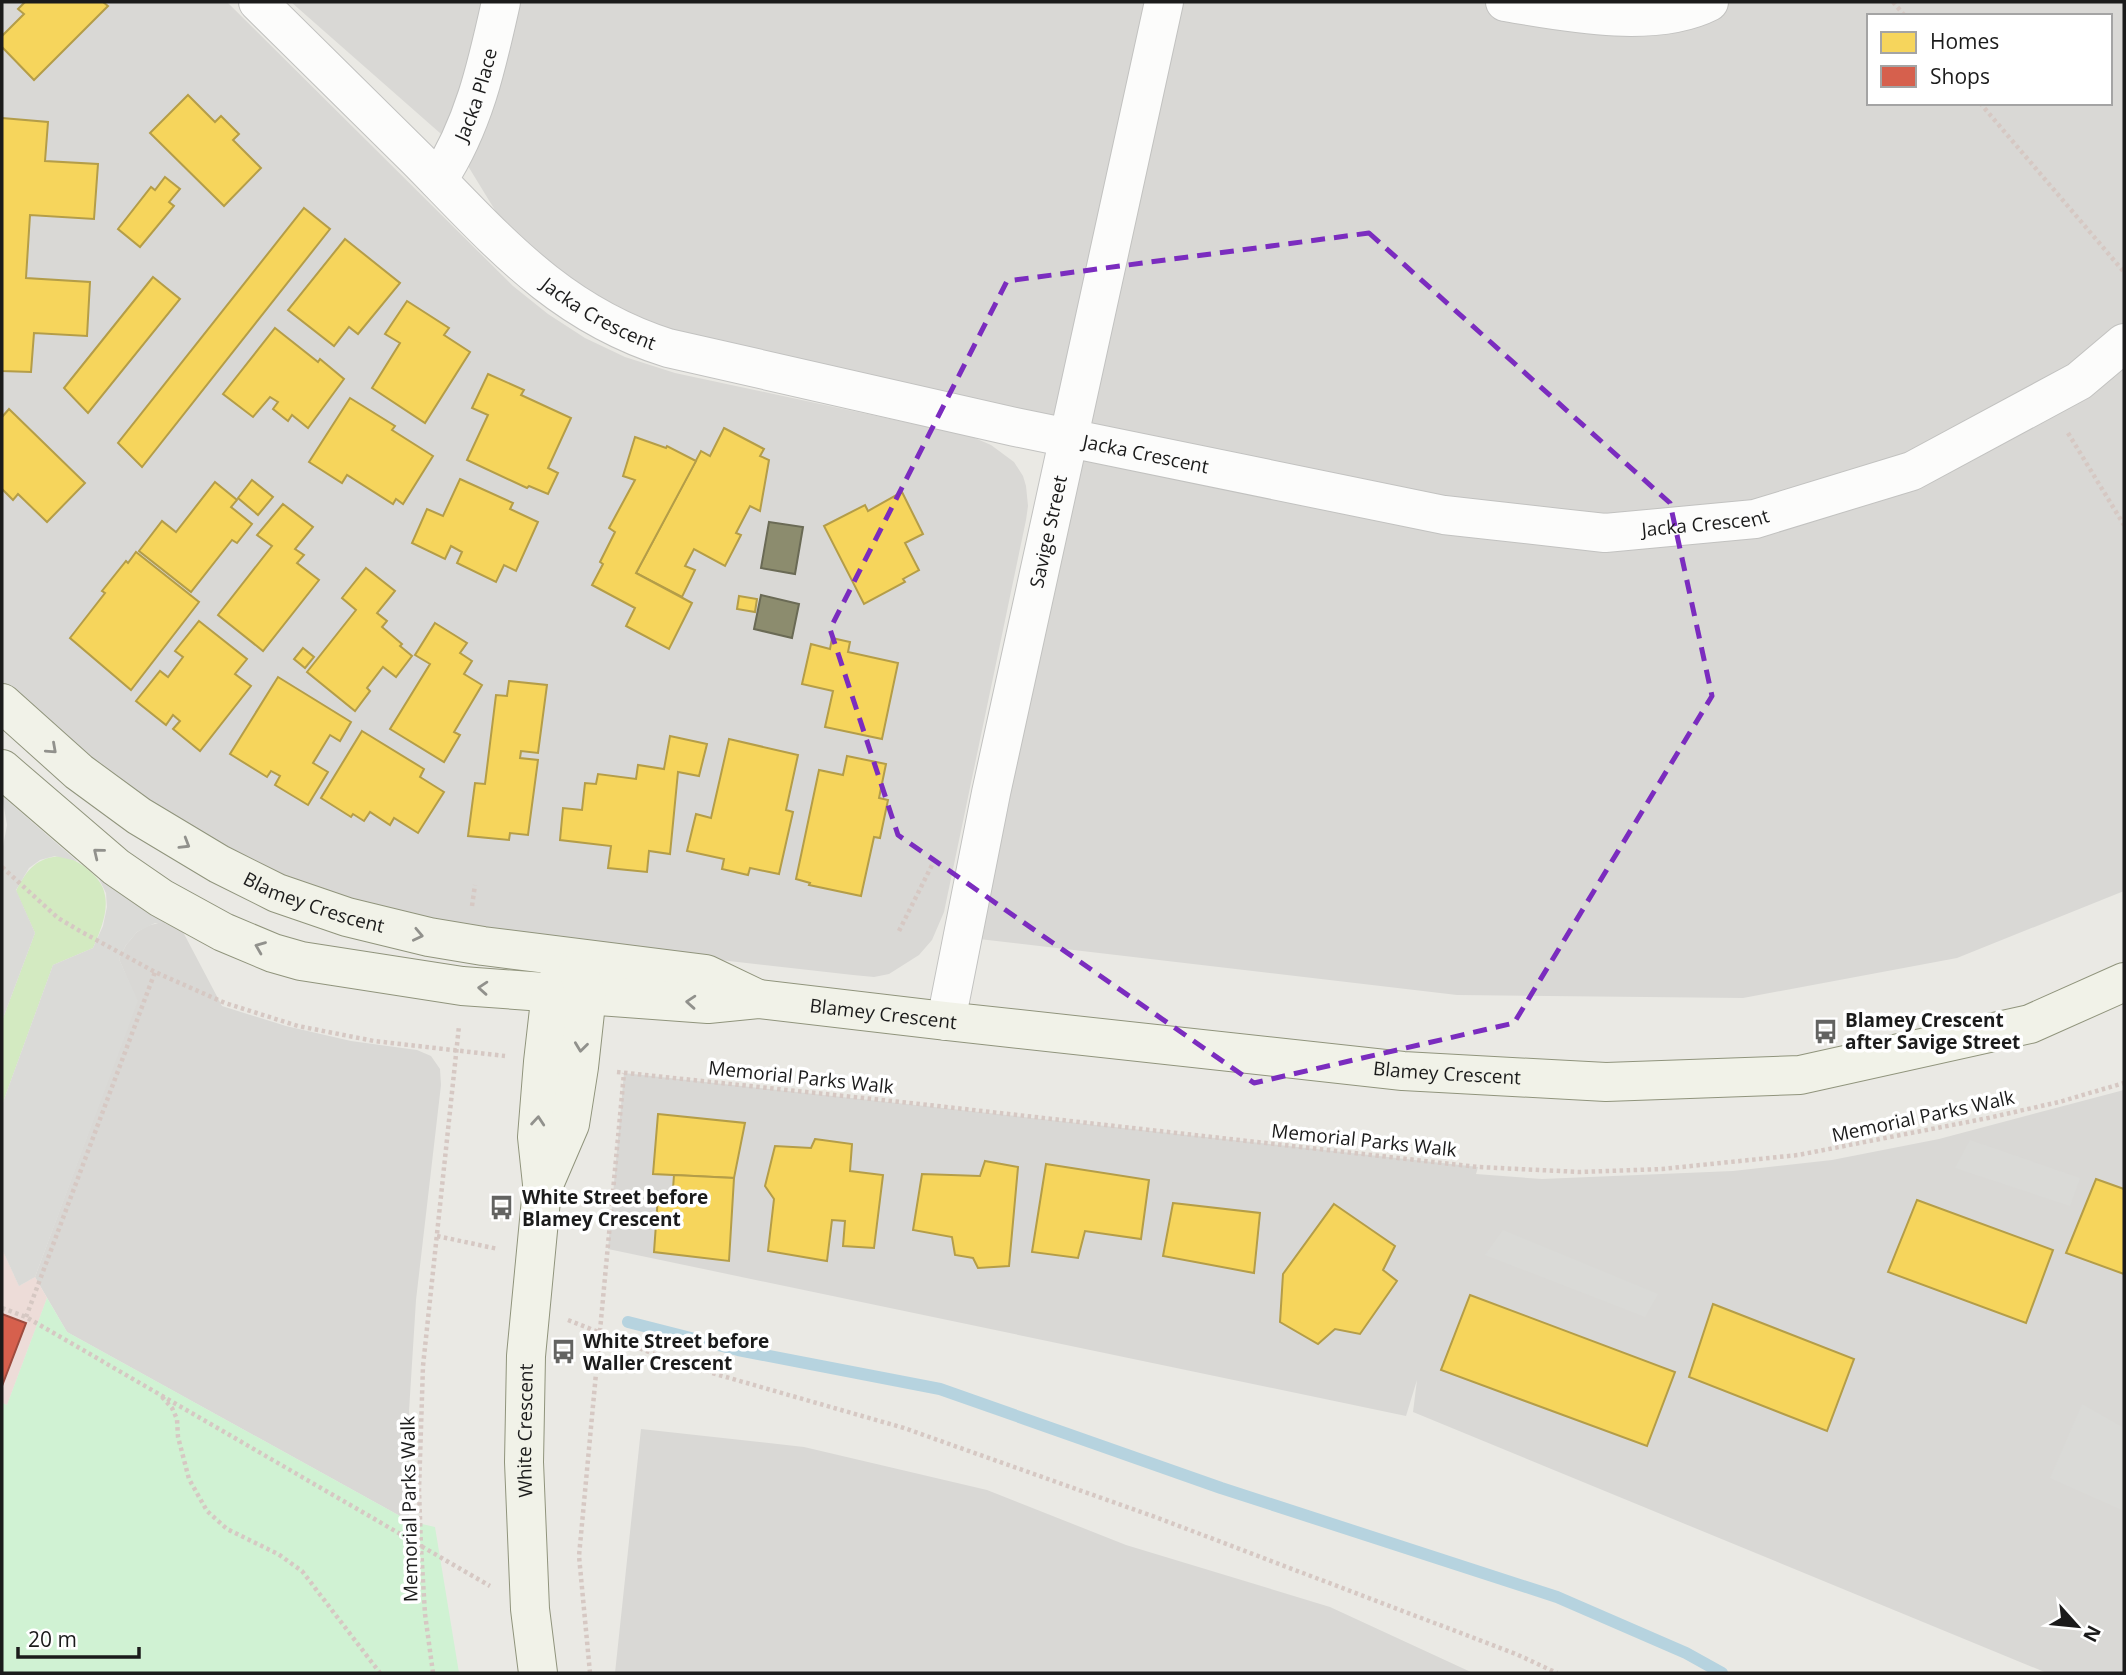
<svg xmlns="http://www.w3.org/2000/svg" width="2126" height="1675" font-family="'Open Sans',sans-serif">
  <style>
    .residential { fill: #d9d8d5; fill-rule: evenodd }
    .commercial { fill: #eddcd8 }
    .grass { fill: #d3eac1 }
    .park { fill: #d0f2d3 }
    .parking { fill: #dadad7 }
    .homes { fill: #f6d55c; stroke: #b49d48; stroke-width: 2 }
    .shops { fill: #d6604d; stroke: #9e4b3e; stroke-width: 2 }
    .industry { fill: #8c8c6e; stroke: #6a6a55; stroke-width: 2 }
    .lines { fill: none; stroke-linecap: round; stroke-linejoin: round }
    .stream { stroke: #b6d3df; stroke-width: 12 }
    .street-casing { stroke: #c2c2c0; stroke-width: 40 }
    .secondary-casing { stroke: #90947c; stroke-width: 40 }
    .path { stroke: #d6c8c3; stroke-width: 4.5; stroke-dasharray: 3.5 3.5; stroke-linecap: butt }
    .street { stroke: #fcfcfb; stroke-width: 38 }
    .secondary { stroke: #f1f2e8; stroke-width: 38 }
    .oneway { stroke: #91918c }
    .marked { fill: none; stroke: #7b2cbf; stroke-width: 5; stroke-dasharray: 14 9; stroke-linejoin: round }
    .labels { text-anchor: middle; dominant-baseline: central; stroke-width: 7; stroke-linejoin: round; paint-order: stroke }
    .street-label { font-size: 19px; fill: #1b1b1b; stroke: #fff }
    .poi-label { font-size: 19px; font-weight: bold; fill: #1b1b1b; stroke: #fff; text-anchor: start }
  </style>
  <rect width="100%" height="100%" fill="#eae9e4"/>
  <g class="residential">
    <path d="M2 2H227L513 286 548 314 585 338 625 357 675 373 970 436 991 445 1014 462 1023 476 1026 486 1028 506 1026 520 944 912 932 940 919 955 889 974 874 977 853 975 475 932 310 890 152 810 2 685Z"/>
    <path d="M291 2H1164L1069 439 598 319 534 274 457 148Z"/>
    <path d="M1168 2H2124V891L1957 958 1743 998 1457 995 962 937ZM1869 16H2110V103H1869Z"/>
    <path d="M162 922 182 930 222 1006 286 1026 351 1041 417 1050 431 1056 440 1069 441 1085 416 1300 409 1411V1521L67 1332 35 1277 137 1001 119 959 126 945 137 932 147 926Z"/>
    <path d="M624 1073 1478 1167 1476 1174 1542 1179 1733 1171 1832 1160 1939 1139 2124 1090V1673H2047L1413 1412 1417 1380 1406 1416 608 1249Z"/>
    <path d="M641 1429 804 1447 987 1490 1126 1545 1330 1607 1473 1673H615Z"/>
  </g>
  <path class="commercial" d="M2 1249 19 1286 35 1277 47 1298 7 1405 2 1403Z"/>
  <path class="grass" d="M62 856C74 859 82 864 91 872 116 894 104 922 93 948L53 965 2 1105V1021L35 933 16 891C27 869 37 857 62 856Z"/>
  <path class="park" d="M47 1298 67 1332 409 1521 435 1527 459 1673H2V1403L7 1405Z"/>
  <g class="parking">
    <path d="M2 796 77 861 55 856 40 860 29 868 16 890 35 933 2 1021V852L7 825Z"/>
    <path d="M99 879 166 923H155L137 932 126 945 119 959 138 1001 35 1277 19 1286 2 1249V1105L53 965 93 948 103 926 107 907 106 893Z"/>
    <path d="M1970 1140 2080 1178 2070 1206 1955 1168Z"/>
    <path d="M1503 1230 1658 1294 1645 1317 1485 1255Z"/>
    <path d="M2082 1404 2124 1428V1511L2050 1478Z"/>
  </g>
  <g class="homes">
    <path d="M25 2H103L108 6 34 80 2 47V36L24 14 18 9Z"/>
    <path d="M188 95 215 122 221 116 239 134 233 140 261 168 224 206 150 133Z"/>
    <path d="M2 118 48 122 45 161 98 164 94 219 30 215 26 278 90 282 87 336 34 333 31 372 2 371Z"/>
    <path d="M165 177 180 189 169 202 174 206 140 247 118 229 151 187 155 190Z"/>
    <path d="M304 208 330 229 142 467 118 443Z"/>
    <path d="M345 239 400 283 358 334 349 327 334 346 288 310Z"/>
    <path d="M153 277 180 299 88 413 64 388Z"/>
    <path d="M407 301 449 328 444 335 470 352 425 423 372 388 400 343 385 334Z"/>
    <path d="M275 328 318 362 320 359 344 379 308 428 292 415 288 421 273 409 278 402 270 397 253 417 223 394Z"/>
    <path d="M488 374 524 390 521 395 571 418 548 468 558 473 548 494 529 486 527 488 467 460 488 415 472 408Z"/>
    <path d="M350 398 395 426 392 430 433 456 403 504 396 499 393 504 347 475 342 483 309 462Z"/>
    <path d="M9 409 85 483 47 522 18 494 13 500 2 489V417Z"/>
    <path d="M724 428 764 449 760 456 769 460 760 511 750 506 736 533 741 535 725 566 694 549 685 566 695 570 682 597 636 573 701 451 710 456Z"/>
    <path d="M635 437 666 448 667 446 696 461 636 573 692 603 669 649 626 626 635 608 592 585 603 564 600 562 615 532 609 528 635 480 623 476Z"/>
    <path d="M460 479 513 503 510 509 538 522 516 571 504 565 496 582 457 563 462 552 451 546 445 559 412 543 427 509 443 516Z"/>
    <path d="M252 480 273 497 258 515 238 498Z"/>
    <path d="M215 482 237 500 231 507 252 524 237 543 232 540 191 592 139 551 162 521 176 532Z"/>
    <path d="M902 492 923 534 905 543 919 570 903 579 905 582 864 604 824 526 865 505 868 511Z"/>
    <path d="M283 504 313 527 295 549 304 555 297 563 319 580 263 651 218 615 272 546 257 535Z"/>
    <path d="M136 552 199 602 131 690 70 638 105 593 102 591 126 561 128 563Z"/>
    <path d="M366 568 395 591 377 613 387 621 382 627 402 644 400 646 412 656 396 677 383 667 367 688 370 691 355 711 307 672 356 610 342 598Z"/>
    <path d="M739 596 757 599 755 612 737 609Z"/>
    <path d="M199 621 247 659 235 674 251 686 200 751 173 729 180 721 173 715 166 725 136 701 160 671 168 677 183 657 175 651Z"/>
    <path d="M435 623 467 643 460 653 472 661 464 674 482 685 454 732 460 735 444 762 390 729 430 664 415 655Z"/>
    <path d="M832 638 850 642 848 652 898 663 882 739 825 727 833 691 802 684 811 644 830 649Z"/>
    <path d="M303 648 314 657 305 668 294 659Z"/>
    <path d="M278 677 351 722 340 741 330 735 313 763 328 772 308 805 275 785 280 776 271 771 267 777 230 754Z"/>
    <path d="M509 681 547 685 538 753 521 751 520 758 538 760 528 835 510 833 509 840 468 836 475 783 485 784 496 695 507 696Z"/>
    <path d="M362 731 424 769 420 777 444 792 418 833 394 818 390 825 370 812 364 821 353 814 351 817 321 798Z"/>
    <path d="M670 736 707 744 699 776 678 772 670 854 649 851 647 872 608 868 611 846 560 840 563 808 582 810 585 783 596 784 598 774 636 779 638 765 664 769Z"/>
    <path d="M729 739 798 755 786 810 793 812 779 874 750 868 748 875 722 869 724 859 687 851 696 814 711 818Z"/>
    <path d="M847 756 886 764 879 798 888 800 880 838 874 837 861 896 809 885 810 883 796 879 819 770 843 775Z"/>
    <path d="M658 1114 745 1123 734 1178 653 1174Z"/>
    <path d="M815 1139 852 1144 850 1171 883 1175 874 1248 843 1246 845 1221 832 1220 827 1261 768 1251 774 1199 765 1186 775 1146 811 1148Z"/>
    <path d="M985 1161 1018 1167 1009 1266 978 1268 973 1258 955 1255 952 1237 913 1230 922 1174 980 1176Z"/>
    <path d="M1046 1164 1149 1180 1141 1239 1085 1231 1078 1258 1032 1252Z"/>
    <path d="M674 1175 734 1178 729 1261 654 1252 658 1196 672 1202Z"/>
    <path d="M2096 1179 2124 1189V1274L2066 1253Z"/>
    <path d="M1917 1200 2053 1250 2026 1323 1888 1272Z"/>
    <path d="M1173 1203 1260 1213 1254 1273 1163 1256Z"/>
    <path d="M1334 1204 1395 1246 1383 1270 1397 1281 1360 1334 1335 1329 1318 1344 1280 1322 1283 1274Z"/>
    <path d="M1470 1295 1675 1372 1647 1446 1441 1370Z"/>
    <path d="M1713 1304 1854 1359 1827 1431 1689 1377Z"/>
  </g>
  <path class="shops" d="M2 1314 26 1323 2 1386Z"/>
  <g class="industry">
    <path d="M769 522 803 527 795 574 761 568Z"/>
    <path d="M761 595 799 604 792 638 754 629Z"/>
  </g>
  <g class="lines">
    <path class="stream" d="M628 1322 738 1350 940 1389 1221 1488 1557 1597 1686 1653 1722 1673"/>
    <defs>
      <g id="street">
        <path id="s1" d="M258 2C311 54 364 106 417 159 496 239 557 313 668 348L1015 427 1444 515 1605 533 1755 519 1912 471 2079 381 2124 343"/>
        <path d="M1505 2C1564 12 1654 30 1709 2"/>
        <path id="s2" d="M438 180C474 125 487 65 501 2"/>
        <path id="s3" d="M946 1021 991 793 1164 2"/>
      </g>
      <g id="secondary">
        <path id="s4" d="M2 703 79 772 139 816 219 864 277 893 347 917 429 937 483 946 706 974 758 999"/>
        <path id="s5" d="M2 769 116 867 161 898 223 932 273 953 301 961 462 986 708 1004 758 999 946 1021 1403 1071 1606 1082 1800 1075 2030 1024 2124 982"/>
        <path d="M542 1184 537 1137 543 1062 551 992 563 972"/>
        <path id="s6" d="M538 1673 530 1609 524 1462 526 1356 542 1189 570 1124 579 1067 587 994 578 972"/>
      </g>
    </defs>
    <use href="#street" class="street-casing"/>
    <use href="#secondary" class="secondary-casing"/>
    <g class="path">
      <path d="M1893 2 1905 16"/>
      <path d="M1980 103 2124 272"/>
      <path d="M2068 433 2124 525"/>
      <path d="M2 867 58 918 80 931 155 972 225 1003 298 1026 374 1041 505 1056"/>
      <path d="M472 906 475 885"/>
      <path d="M899 931 936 857"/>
      <path d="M617 1072 920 1104 1478 1167 1580 1172 1662 1169 1798 1155 1988 1118 2059 1102 2124 1083"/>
      <path d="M437 1236 498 1249"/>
      <path d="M2 1308 26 1317 490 1586"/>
      <path d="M26 1317 155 972"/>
      <path d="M568 1320 677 1363 904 1428 1158 1518 1516 1654 1557 1673"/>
      <path d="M162 1397 172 1408 177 1419 178 1437 189 1479 207 1511 227 1529 278 1554 302 1571 380 1673"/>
      <path d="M433 1673 425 1614 421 1547 419 1490 423 1366 459 1026"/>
      <path d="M590 1673 579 1556 624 1073"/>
    </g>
    <use href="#street" class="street"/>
    <use href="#secondary" class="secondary"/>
  </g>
  <defs><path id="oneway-chevron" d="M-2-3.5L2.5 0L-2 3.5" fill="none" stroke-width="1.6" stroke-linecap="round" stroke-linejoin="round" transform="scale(1.75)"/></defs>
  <g class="oneway">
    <use href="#oneway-chevron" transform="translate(52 749) rotate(42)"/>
    <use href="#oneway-chevron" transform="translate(185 844) rotate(31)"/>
    <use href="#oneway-chevron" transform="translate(98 853) rotate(-141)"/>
    <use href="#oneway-chevron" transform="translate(418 935) rotate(12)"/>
    <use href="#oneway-chevron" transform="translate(260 947) rotate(-158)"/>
    <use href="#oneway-chevron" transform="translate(483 988) rotate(-176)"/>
    <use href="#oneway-chevron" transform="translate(691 1002) rotate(-176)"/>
    <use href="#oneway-chevron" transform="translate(581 1047) rotate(97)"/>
    <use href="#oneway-chevron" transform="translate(538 1121) rotate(-85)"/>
  </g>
  <path class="marked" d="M1369 233 1670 503 1712 696 1514 1023 1254 1083 898 835 830 629 1007 281Z"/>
  <defs>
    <symbol id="bus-bare" viewBox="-9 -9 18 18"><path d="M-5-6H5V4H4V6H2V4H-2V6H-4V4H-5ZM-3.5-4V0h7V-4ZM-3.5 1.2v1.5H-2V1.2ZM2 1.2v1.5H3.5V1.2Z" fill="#636361" stroke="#fff" stroke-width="2.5" paint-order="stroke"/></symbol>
  </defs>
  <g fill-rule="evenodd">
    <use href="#bus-bare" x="1808" y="1014" width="35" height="35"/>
    <use href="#bus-bare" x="484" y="1190" width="35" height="35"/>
    <use href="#bus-bare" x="546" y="1334" width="35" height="35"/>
  </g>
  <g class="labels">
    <g class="street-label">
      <text stroke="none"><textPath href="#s2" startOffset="94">Jacka Place</textPath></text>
      <text stroke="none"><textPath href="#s1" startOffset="464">Jacka Crescent</textPath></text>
      <text stroke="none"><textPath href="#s1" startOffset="1031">Jacka Crescent</textPath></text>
      <text stroke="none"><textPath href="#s1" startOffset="1598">Jacka Crescent</textPath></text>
      <text stroke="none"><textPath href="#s3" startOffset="500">Savige Street</textPath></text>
      <text stroke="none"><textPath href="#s4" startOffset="374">Blamey Crescent</textPath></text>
      <text stroke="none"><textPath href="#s5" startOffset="945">Blamey Crescent</textPath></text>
      <text stroke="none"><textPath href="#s5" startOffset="1512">Blamey Crescent</textPath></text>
      <text transform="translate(801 1077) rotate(6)">Memorial Parks Walk</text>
      <text transform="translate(1923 1116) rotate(-12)">Memorial Parks Walk</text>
      <text transform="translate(1364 1140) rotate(6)">Memorial Parks Walk</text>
      <text stroke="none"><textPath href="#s6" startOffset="243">White Crescent</textPath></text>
      <text transform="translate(409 1509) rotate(-91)">Memorial Parks Walk</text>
    </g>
    <g class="poi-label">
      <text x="1845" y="1020">Blamey Crescent<tspan x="1845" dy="22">after Savige Street</tspan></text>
      <text x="522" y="1197">White Street before<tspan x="522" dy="22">Blamey Crescent</tspan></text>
      <text x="583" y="1341">White Street before<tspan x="583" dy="22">Waller Crescent</tspan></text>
    </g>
  </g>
  <rect width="2126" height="1675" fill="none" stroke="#1b1b1b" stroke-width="7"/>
  <rect x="1867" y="14" width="245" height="91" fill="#ffffff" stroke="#a4a4a4" stroke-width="2"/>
  <rect x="1881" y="32" width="35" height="21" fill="#f6d55c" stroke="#a4a4a4" stroke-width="2"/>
  <text x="1930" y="49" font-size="21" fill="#1b1b1b">Homes</text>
  <rect x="1881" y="66" width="35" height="21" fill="#d6604d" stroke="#a4a4a4" stroke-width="2"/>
  <text x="1930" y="84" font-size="21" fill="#1b1b1b">Shops</text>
  <g transform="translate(2077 1626) rotate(117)" stroke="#ffffff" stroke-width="5" paint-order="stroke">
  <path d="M0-5L12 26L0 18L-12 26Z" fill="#1b1b1b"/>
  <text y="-10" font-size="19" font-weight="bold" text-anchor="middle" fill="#1b1b1b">N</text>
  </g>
  <path d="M18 1647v10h121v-10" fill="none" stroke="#1b1b1b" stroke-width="3.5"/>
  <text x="28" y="1647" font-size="21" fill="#1b1b1b" stroke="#ffffff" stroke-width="5" paint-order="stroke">20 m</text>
</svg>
